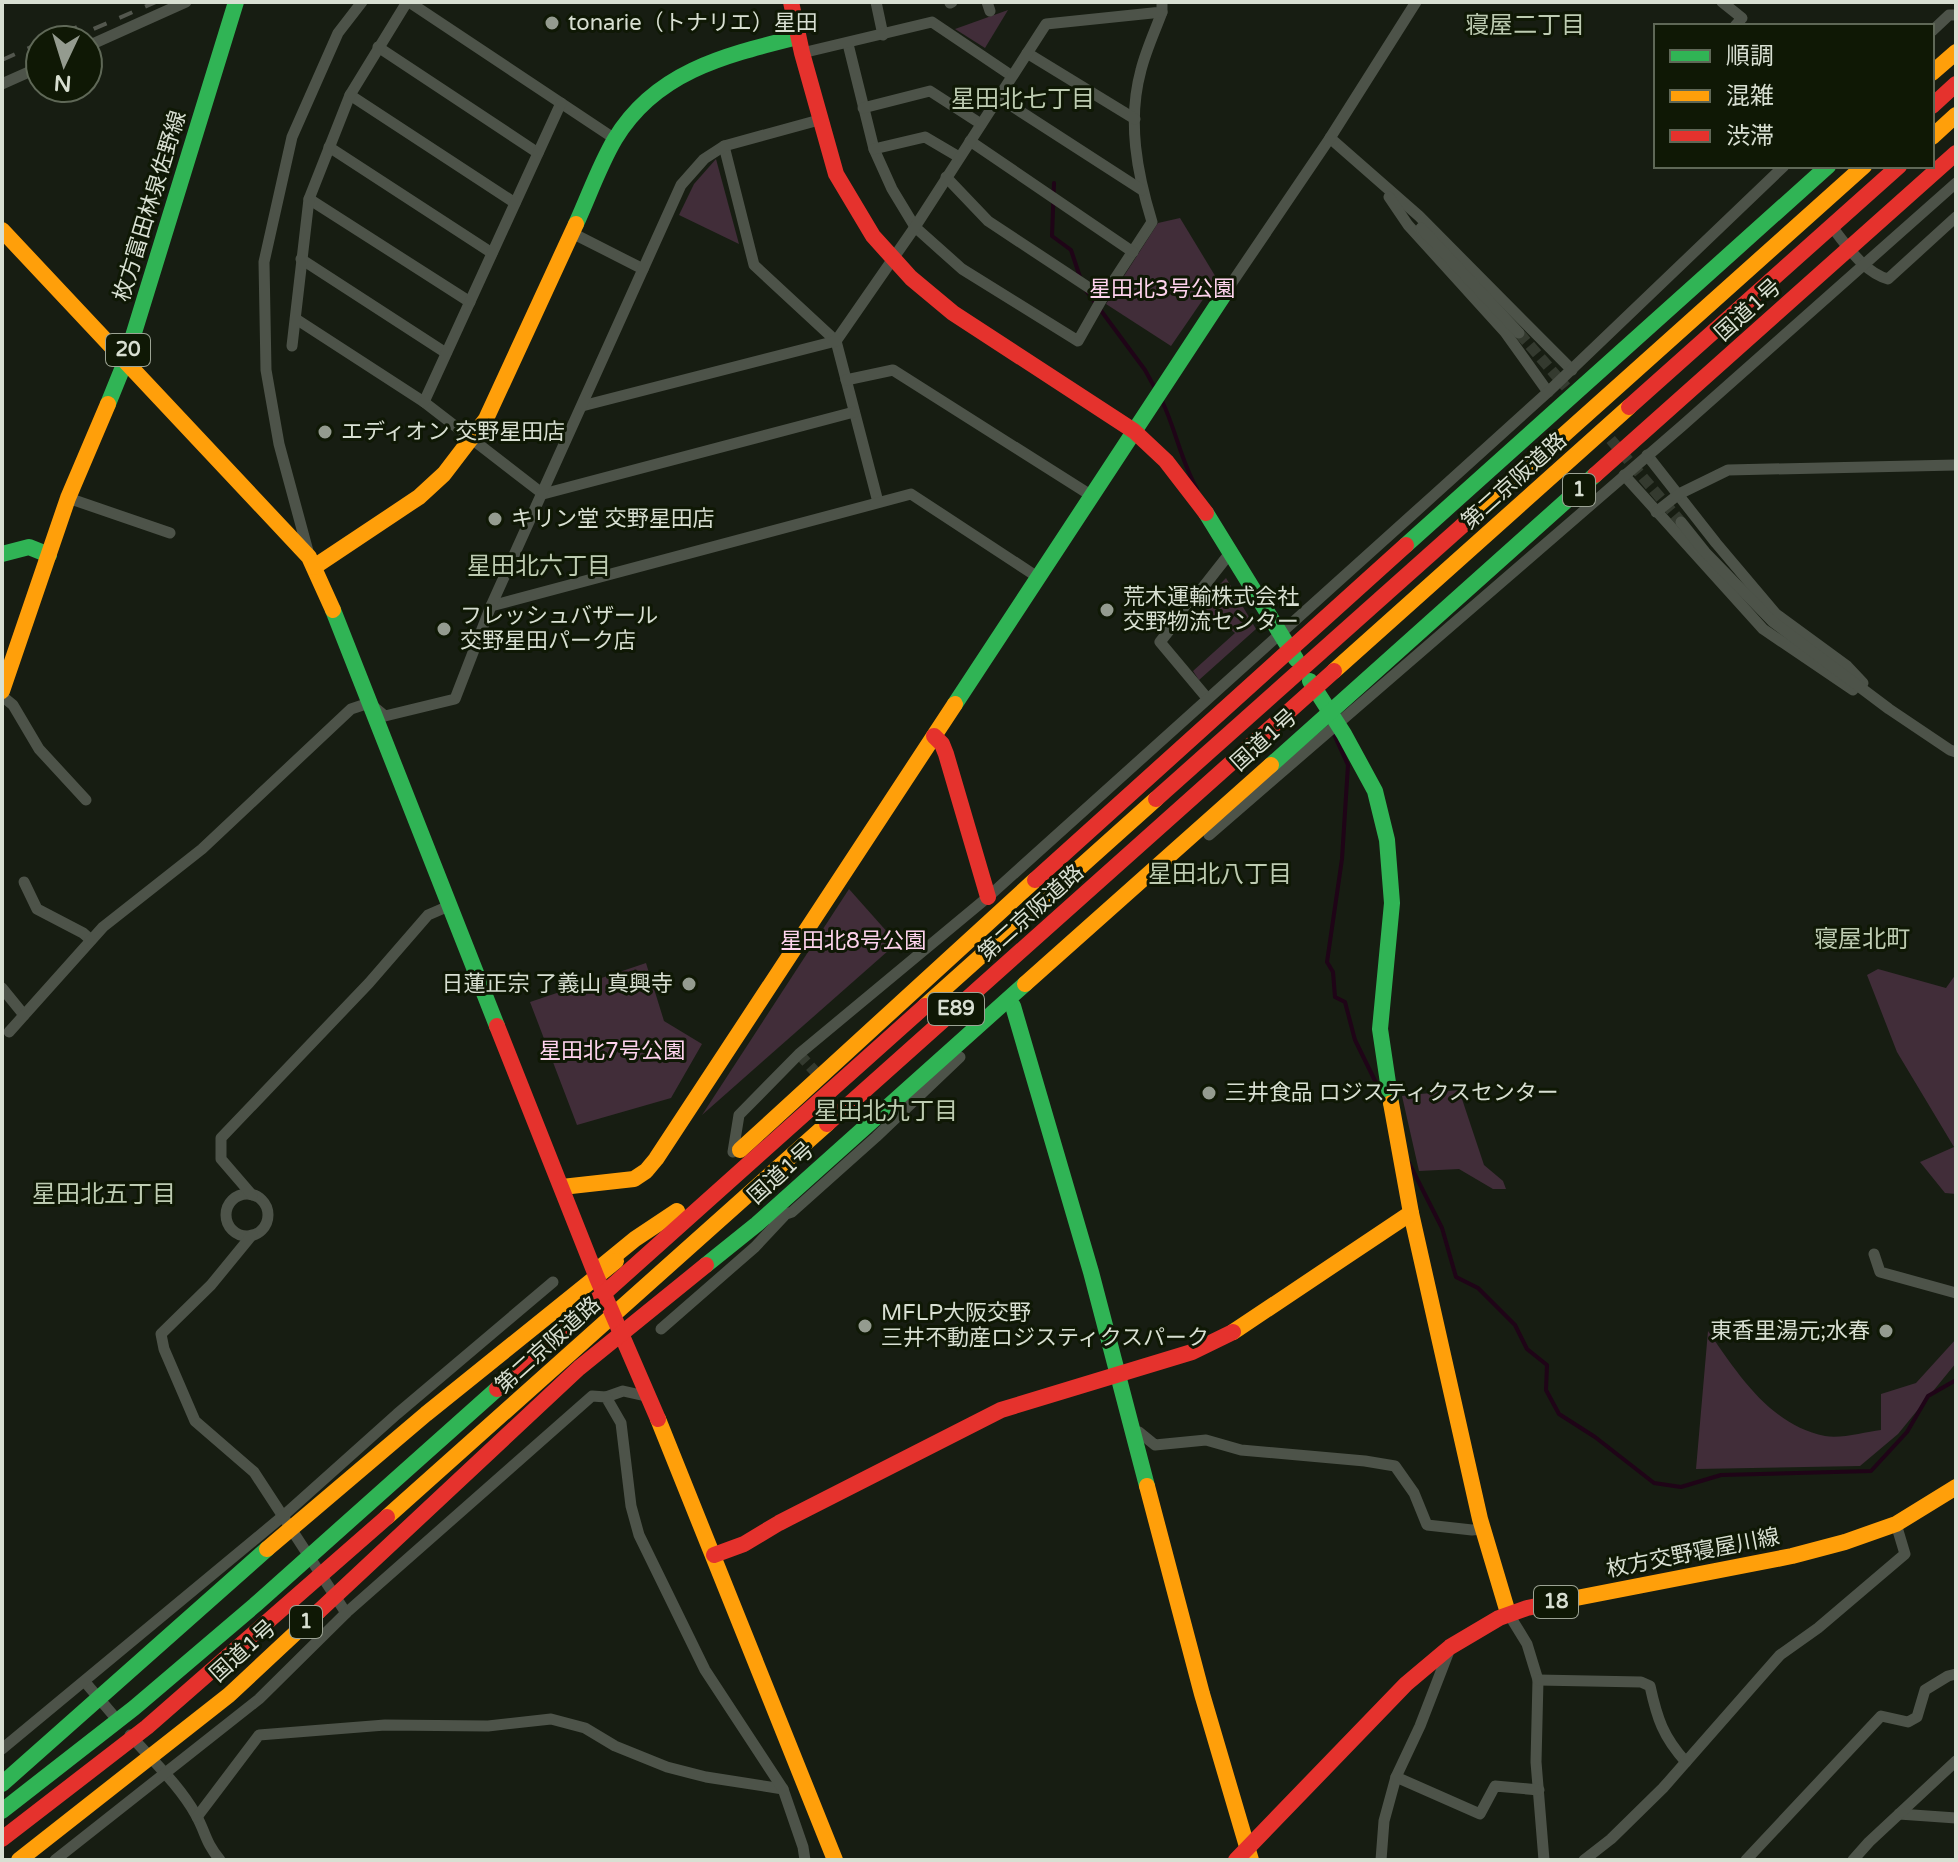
<svg xmlns="http://www.w3.org/2000/svg" width="1958" height="1862" font-family="'Varela Round','Noto Sans JP',sans-serif">
  <style>
    .green { fill: #412d39 }
    .lines { fill: none; stroke-linecap: round; stroke-linejoin: round }
    .stream { stroke: #1f0417; stroke-width: 4 }
    .street-tunnel { stroke: #343a2f; stroke-width: 11; stroke-dasharray: 11 5.5; stroke-linecap: butt }
    .street { stroke: #4d5349; stroke-width: 11 }
    .fast { stroke: #30b455; stroke-width: 16 }
    .slow { stroke: #ff9f0a; stroke-width: 16 }
    .jam { stroke: #e5322d; stroke-width: 16 }
    .rail { stroke: #53574e; stroke-width: 4; stroke-dasharray: 14 14; stroke-linecap: butt }
    .poi-dot { fill: #949b8f; stroke: #0f1805; stroke-width: 3 }
    .labels { text-anchor: middle; dominant-baseline: central; stroke-width: 6; stroke-linejoin: round; paint-order: stroke }
    .shield { fill: #0f1805; stroke: #9ca394; stroke-width: 2 }
    .shield-label { font-size: 20px; font-weight: bold; fill: #d8dfd2 }
    .poi-label { font-size: 22px; fill: #d8dfd2; stroke: #0f1805; text-anchor: start }
    .street-label { font-size: 22px; fill: #d8dfd2; stroke: #0f1805 }
    .park-label { font-size: 22px; fill: #fed3ed; stroke: #0f1805 }
    .neighbourhood-label { font-size: 24px; fill: #bdcbb1; stroke: #0f1805 }
  </style>
  <rect width="100%" height="100%" fill="#171d12"/>
  <g class="green">
    <path d="M1008 10 985 48 955 29Z"/>
    <path d="M716 159 739 244 679 215 694 184Z"/>
    <path d="M1180 218 1217 279 1171 346 1106 304 1158 223Z"/>
    <path d="M1226 578 1256 629 1199 680 1193 671 1235 633 1200 605Z"/>
    <path d="M849 889 897 943 702 1115Z"/>
    <path d="M646 963 664 1021 702 1044 671 1098 577 1125 530 1002Z"/>
    <path d="M1878 969 1946 988 1956 974V1194L1945 1193 1920 1162 1954 1147 1897 1052 1867 975Z"/>
    <path d="M1459 1090 1484 1165 1503 1181 1506 1189H1493L1459 1169 1419 1171 1402 1096Z"/>
    <path d="M1708 1331C1738 1374 1770 1425 1825 1436 1841 1439 1865 1432 1881 1430V1394L1916 1383 1956 1339V1363L1898 1434 1860 1466 1696 1469Z"/>
  </g>
  <g class="lines">
    <g class="stream">
      <path d="M1054 183 1052 236 1071 250 1080 277"/>
      <path d="M1085 289 1145 370 1156 390"/>
      <path d="M1162 401C1176 430 1181 461 1197 489"/>
      <path d="M1332 730 1348 765 1342 859 1327 962 1333 972 1335 997 1345 1002 1355 1040 1383 1097"/>
      <path d="M1408 1161 1442 1228 1456 1277 1478 1288 1515 1325 1527 1349 1547 1365 1546 1390 1559 1414 1595 1437 1654 1483 1681 1487 1721 1475 1871 1471 1907 1432 1928 1396 1956 1380"/>
    </g>
    <g class="street-tunnel">
      <path d="M1519 333 1566 387"/>
      <path d="M1600 427 1681 522"/>
      <path d="M799 1054 821 1078"/>
    </g>
    <g class="street">
      <path d="M409 2 615 139"/>
      <path d="M876 2 883 35"/>
      <path d="M987 2 990 11"/>
      <path d="M1722 2 1742 18 1735 26"/>
      <path d="M950 3 952 2"/>
      <path d="M1932 31 1949 15H1956"/>
      <path d="M848 44 874 149 892 189 915 227 962 269 1078 341 1103 297 1152 222C1137 173 1127 121 1141 70 1146 50 1155 31 1162 12"/>
      <path d="M88 46 186 2"/>
      <path d="M378 47 538 153"/>
      <path d="M802 53 932 22 1012 76"/>
      <path d="M1027 53 1135 119"/>
      <path d="M2 84 40 67"/>
      <path d="M350 95 515 203"/>
      <path d="M998 97 1142 190"/>
      <path d="M863 108 930 91 981 124"/>
      <path d="M1330 138 1419 216 1572 370"/>
      <path d="M970 141 1133 252"/>
      <path d="M724 146 754 265 836 341 878 502"/>
      <path d="M329 147 492 253"/>
      <path d="M874 149 925 137 959 157"/>
      <path d="M946 177 988 221 1103 297"/>
      <path d="M1389 197 1408 225 1505 332 1548 392"/>
      <path d="M309 199 470 302"/>
      <path d="M1831 226C1847 245 1863 272 1888 279L1956 217"/>
      <path d="M1421 228 1519 333"/>
      <path d="M572 233 643 269"/>
      <path d="M301 259 446 353"/>
      <path d="M1227 290 1330 138 1416 2"/>
      <path d="M296 319 424 402 543 494 854 412"/>
      <path d="M292 346 309 199 350 95 407 2"/>
      <path d="M846 380 893 370 1092 496"/>
      <path d="M424 402 561 103"/>
      <path d="M582 406 836 341 915 227 1046 24 1162 12V2"/>
      <path d="M1647 455 1716 543 1776 614 1847 666 1863 683"/>
      <path d="M1624 475 1763 629 1853 690"/>
      <path d="M68 498 170 533"/>
      <path d="M1656 512 1679 494 1728 470 1956 465"/>
      <path d="M1681 522 1705 552 1772 621 1889 709 1950 750 1956 752"/>
      <path d="M309 555 279 444 266 370 264 262 292 137 338 33 362 2"/>
      <path d="M491 606 911 494 1039 578"/>
      <path d="M2 696 13 705 39 749 86 800"/>
      <path d="M1207 698 1160 642 1230 553"/>
      <path d="M1209 835 1682 426 1956 183"/>
      <path d="M24 882 37 909 83 933 91 940"/>
      <path d="M2 988 24 1015"/>
      <path d="M9 1032 103 927 202 849 351 709 369 703 385 716 455 699 491 606 681 185 704 159 724 146 819 120"/>
      <path d="M733 1152 739 1115 799 1054 988 897 1433 496 1548 392 1784 166"/>
      <circle cx="247" cy="1215" r="21"/>
      <path d="M252 1195 221 1159V1138L369 983 428 915 451 905"/>
      <path d="M771 1219 792 1212 876 1137 960 1057"/>
      <path d="M252 1235 211 1285 161 1334 164 1349 195 1421 254 1472 346 1613"/>
      <path d="M1874 1254 1880 1272 1956 1293"/>
      <path d="M661 1329 755 1247 784 1216"/>
      <path d="M606 1397 623 1391 650 1397"/>
      <path d="M1134 1434 1139 1432 1155 1445 1206 1440 1241 1450 1365 1461 1395 1466 1414 1493 1427 1525 1472 1530 1483 1529"/>
      <path d="M1508 1613 1527 1644 1538 1680 1536 1762 1544 1860"/>
      <path d="M1538 1680 1641 1682 1650 1686C1657 1718 1663 1737 1686 1762"/>
      <path d="M85 1682 119 1722"/>
      <path d="M130 1735C153 1761 179 1785 196 1815 206 1833 205 1842 220 1860"/>
      <path d="M2 1749 283 1516 397 1414 553 1282"/>
      <path d="M1396 1777 1480 1814 1495 1786 1539 1790"/>
      <path d="M1899 1814 1956 1818"/>
      <path d="M197 1817 259 1735 385 1725 488 1726 551 1719 585 1728 615 1746 667 1767 706 1777 783 1789"/>
      <path d="M55 1860 259 1699 346 1613 592 1396 606 1397 621 1423 631 1506 639 1535 705 1670 783 1789 803 1847 805 1860"/>
      <path d="M1381 1860 1384 1821 1396 1777 1420 1726 1449 1651"/>
      <path d="M1584 1860 1611 1839 1663 1788 1780 1655 1818 1628 1905 1554 1896 1524"/>
      <path d="M1746 1860 1881 1716 1908 1722 1917 1717 1925 1690 1948 1676 1956 1674"/>
      <path d="M1853 1860 1869 1842 1956 1761"/>
    </g>
    <g class="fast">
      <path d="M576 224C589 196 599 166 615 139 656 71 726 55 798 37"/>
      <path d="M108 404 125 362 236 2"/>
      <path d="M1206 513 1296 659"/>
      <path d="M1406 545 1828 166"/>
      <path d="M2 554 29 547 49 555"/>
      <path d="M333 610 497 1026"/>
      <path d="M1310 681 1344 734 1375 791 1387 840 1392 903 1380 1029 1391 1103"/>
      <path d="M955 704 1227 290"/>
      <path d="M1271 765 1595 475"/>
      <path d="M1013 1006 1091 1272 1147 1486"/>
      <path d="M706 1265 757 1224 1025 984"/>
      <path d="M2 1784 267 1549"/>
      <path d="M2 1811 134 1708 255 1605 497 1389"/>
    </g>
    <g class="slow">
      <path d="M1932 73 1956 52"/>
      <path d="M1932 137 1956 115"/>
      <path d="M2 230 309 557 333 610"/>
      <path d="M1472 517 1864 166"/>
      <path d="M314 567 419 497 444 474 486 419 576 224"/>
      <path d="M1334 671 1629 407"/>
      <path d="M2 691 68 498 108 404"/>
      <path d="M1025 984 1271 765"/>
      <path d="M925 1006 1156 799"/>
      <path d="M740 1150 1035 880"/>
      <path d="M562 1187 634 1179 646 1171 656 1159 955 704"/>
      <path d="M1411 1213 1480 1519 1508 1613"/>
      <path d="M602 1266 635 1239 677 1211"/>
      <path d="M1233 1332 1411 1213 1391 1103"/>
      <path d="M658 1419 835 1860"/>
      <path d="M1147 1486 1202 1694 1251 1860"/>
      <path d="M387 1517 827 1124"/>
      <path d="M267 1549 426 1414 616 1261"/>
      <path d="M1561 1601 1792 1556 1845 1542 1896 1524 1956 1487"/>
      <path d="M19 1860 229 1695 318 1612"/>
    </g>
    <g class="jam">
      <path d="M791 2 802 53 836 174 873 236 911 278 953 313 1134 431 1166 461 1206 513"/>
      <path d="M1932 106 1956 84"/>
      <path d="M1629 407 1899 166"/>
      <path d="M1595 475 1956 153"/>
      <path d="M934 736 942 744 946 754 988 897"/>
      <path d="M1156 799 1472 517"/>
      <path d="M1035 880 1406 545"/>
      <path d="M497 1026 597 1278 658 1419"/>
      <path d="M827 1124 1334 671"/>
      <path d="M497 1389 925 1006"/>
      <path d="M714 1555 744 1544 779 1523 1001 1410 1192 1352 1233 1332"/>
      <path d="M318 1612 579 1368 706 1265"/>
      <path d="M2 1839 147 1727 387 1517"/>
      <path d="M1236 1860 1406 1684 1450 1647 1499 1618 1527 1608 1561 1601"/>
    </g>
    <g class="rail">
      <path d="M47 40 77 27"/>
      <path d="M68 40 156 2"/>
      <path d="M2 60 40 43"/>
    </g>
  </g>
  <g class="poi-dot">
    <circle cx="552" cy="23" r="8"/>
    <circle cx="325" cy="432" r="8"/>
    <circle cx="495" cy="519" r="8"/>
    <circle cx="1107" cy="610" r="8"/>
    <circle cx="444" cy="629" r="8"/>
    <circle cx="689" cy="984" r="8"/>
    <circle cx="1209" cy="1093" r="8"/>
    <circle cx="865" cy="1326" r="8"/>
    <circle cx="1886" cy="1331" r="8"/>
  </g>
  <g class="labels">
    <g class="shield">
      <rect x="106" y="334" width="44" height="32" rx="6"/>
      <rect x="1563" y="474" width="32" height="32" rx="6"/>
      <rect x="928" y="993" width="56" height="32" rx="6"/>
      <rect x="1534" y="1586" width="44" height="32" rx="6"/>
      <rect x="290" y="1606" width="32" height="32" rx="6"/>
    </g>
    <g class="shield-label">
      <text x="128" y="350">20</text>
      <text x="1579" y="490">1</text>
      <text x="956" y="1009">E89</text>
      <text x="1556" y="1602">18</text>
      <text x="306" y="1622">1</text>
    </g>
    <g class="poi-label">
      <text x="568" y="23">tonarie（トナリエ）星田</text>
      <text x="341" y="432">エディオン 交野星田店</text>
      <text x="511" y="519">キリン堂 交野星田店</text>
      <text x="1123" y="597">荒木運輸株式会社<tspan x="1123" dy="25">交野物流センター</tspan></text>
      <text x="460" y="616">フレッシュバザール<tspan x="460" dy="25">交野星田パーク店</tspan></text>
      <text x="673" y="984" text-anchor="end">日蓮正宗 了義山 真興寺</text>
      <text x="1225" y="1093">三井食品 ロジスティクスセンター</text>
      <text x="881" y="1313">MFLP大阪交野<tspan x="881" dy="25">三井不動産ロジスティクスパーク</tspan></text>
      <text x="1870" y="1331" text-anchor="end">東香里湯元;水春</text>
    </g>
    <g class="street-label">
      <text transform="translate(150 206) rotate(-73)">枚方富田林泉佐野線</text>
      <text transform="translate(1748 310) rotate(-42)">国道1号</text>
      <text transform="translate(1514 481) rotate(-42)">第二京阪道路</text>
      <text transform="translate(1264 740) rotate(-42)">国道1号</text>
      <text transform="translate(1031 913) rotate(-42)">第二京阪道路</text>
      <text transform="translate(781 1173) rotate(-42)">国道1号</text>
      <text transform="translate(548 1345) rotate(-42)">第二京阪道路</text>
      <text transform="translate(1693 1553) rotate(-11)">枚方交野寝屋川線</text>
      <text transform="translate(243 1651) rotate(-42)">国道1号</text>
    </g>
    <g class="park-label">
      <text x="1162" y="289">星田北3号公園</text>
      <text x="853" y="941">星田北8号公園</text>
      <text x="612" y="1051">星田北7号公園</text>
    </g>
    <g class="neighbourhood-label">
      <text x="1525" y="25">寝屋二丁目</text>
      <text x="1023" y="99">星田北七丁目</text>
      <text x="539" y="566">星田北六丁目</text>
      <text x="1220" y="874">星田北八丁目</text>
      <text x="1862" y="939">寝屋北町</text>
      <text x="886" y="1111">星田北九丁目</text>
      <text x="104" y="1194">星田北五丁目</text>
    </g>
  </g>
  <rect width="1958" height="1862" fill="none" stroke="#d8dfd2" stroke-width="8"/>
  <rect x="1654" y="24" width="280" height="144" fill="#0f1805" stroke="#5f6857" stroke-width="2"/>
  <rect x="1670" y="50" width="40" height="12" fill="#30b455" stroke="#5f6857" stroke-width="2"/>
  <text x="1726" y="64" font-size="24" fill="#d8dfd2">順調</text>
  <rect x="1670" y="90" width="40" height="12" fill="#ff9f0a" stroke="#5f6857" stroke-width="2"/>
  <text x="1726" y="104" font-size="24" fill="#d8dfd2">混雑</text>
  <rect x="1670" y="130" width="40" height="12" fill="#e5322d" stroke="#5f6857" stroke-width="2"/>
  <text x="1726" y="144" font-size="24" fill="#d8dfd2">渋滞</text>
  <g transform="translate(64 64) rotate(184)"><circle r="38" fill="#0f1805" stroke="#5f6857" stroke-width="2"/>
  <path d="M0-6L14 30L0 20L-14 30Z" fill="#949b8f"/>
  <text y="-12" font-size="22" font-weight="bold" text-anchor="middle" fill="#d8dfd2">N</text>
  </g>
</svg>
